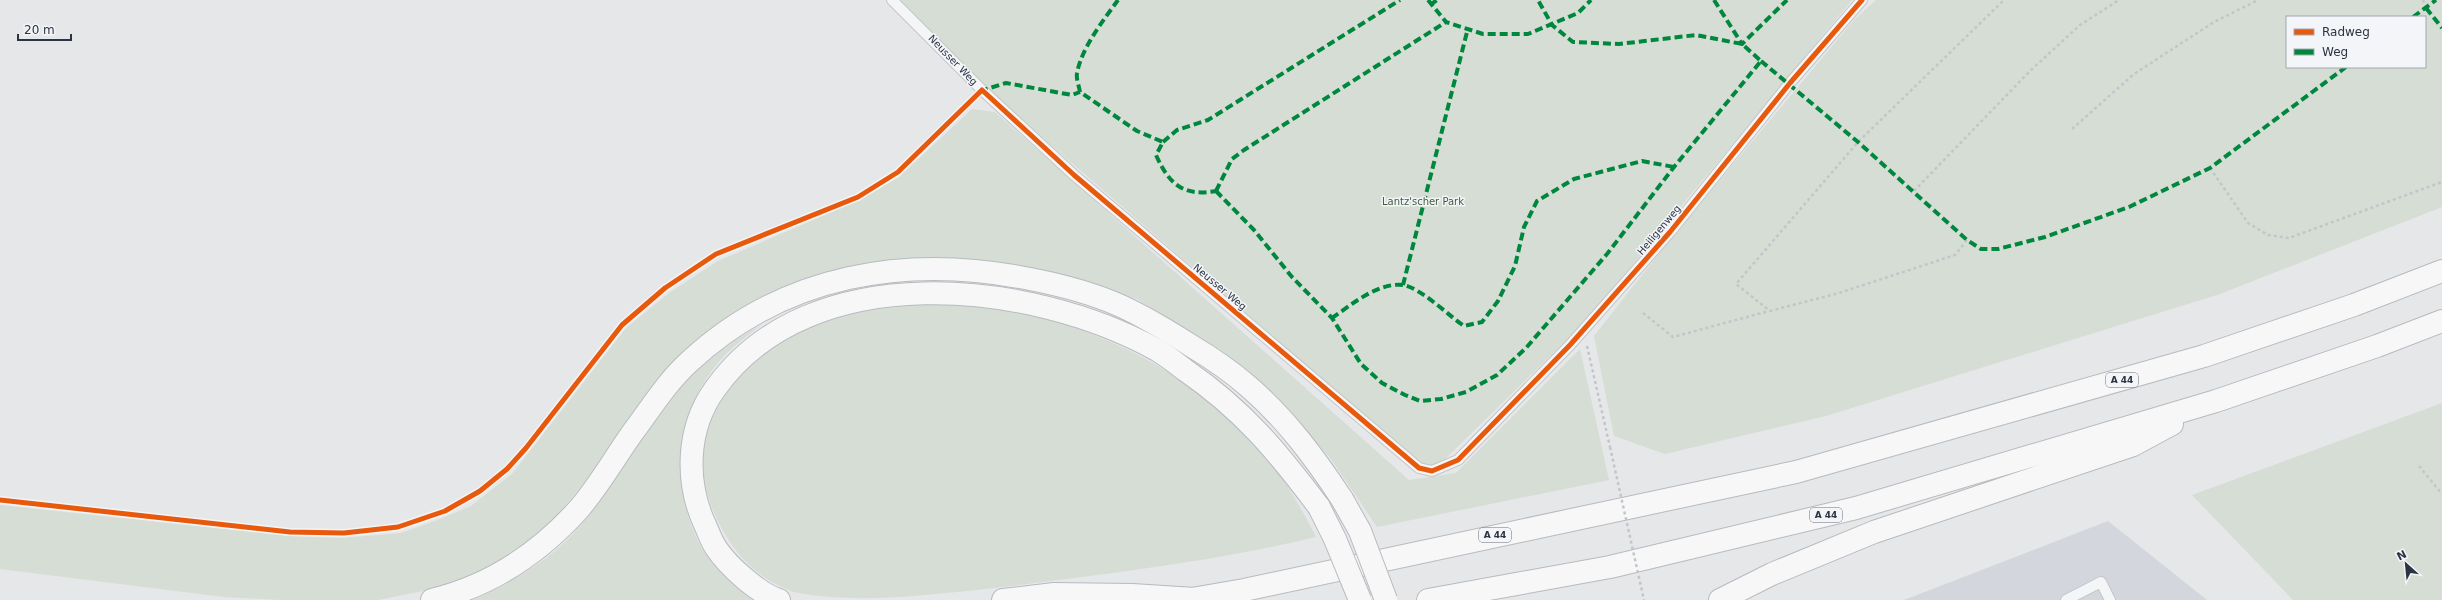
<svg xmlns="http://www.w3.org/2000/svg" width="2442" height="600" font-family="'DejaVu Sans',sans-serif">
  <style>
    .built { fill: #d3d6dc }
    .green { fill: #d5ddd5; fill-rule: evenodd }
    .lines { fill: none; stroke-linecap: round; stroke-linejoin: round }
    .lane-casing { stroke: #c3c5c7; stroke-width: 12 }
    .highway-casing { stroke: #b7babe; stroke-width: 24 }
    .path { stroke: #c4c5c9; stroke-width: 2.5; stroke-dasharray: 3 3; stroke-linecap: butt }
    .lane { stroke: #f4f5f6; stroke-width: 10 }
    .highway { stroke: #f7f7f8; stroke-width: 22 }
    .highway-bridge-casing { stroke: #b7babe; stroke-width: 24; stroke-linecap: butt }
    .path-bridge { stroke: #c4c5c9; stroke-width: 2.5; stroke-dasharray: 3 3; stroke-linecap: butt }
    .highway-bridge { stroke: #f7f7f8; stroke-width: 22 }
    .quiet { stroke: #00873e; stroke-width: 4; stroke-dasharray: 8 4; stroke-linecap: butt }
    .cycleway-casing { stroke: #f3f5f8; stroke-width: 8 }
    .cycleway { stroke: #e8590c; stroke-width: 5 }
    .labels { text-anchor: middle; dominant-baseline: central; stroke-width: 3; stroke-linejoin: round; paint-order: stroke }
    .shield { fill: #f3f5f8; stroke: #676e79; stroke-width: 1 }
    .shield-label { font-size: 9px; font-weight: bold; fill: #2b3442 }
    .street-label { font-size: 10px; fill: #2b3442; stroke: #f3f5f8 }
    .park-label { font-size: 10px; fill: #405d39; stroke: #f3f5f8 }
  </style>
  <rect width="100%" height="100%" fill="#e5e7e9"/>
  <path class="built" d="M2108 521 2207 600H1904Z"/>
  <g class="green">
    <path d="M894 0H1852L1586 321 1443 461 1431 468 1421 464 1002 103Z"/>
    <path d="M1876 0H2442V207L2220 294 1826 416 1665 454 1614 436 1594 336 1668 242 1854 20ZM2287 17H2425V67H2287Z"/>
    <path d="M972 109 995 112 1409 480 1456 473 1580 349 1609 480 1377 527 1331 459 1277 400 1221 350 1137 299 1070 277 999 262 925 257 789 284 733 314 690 347 649 391 595 469 554 520 523 549 484 570 438 588 378 600H280L224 597 0 569V505L288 536 342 538 401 533 435 521 471 506 512 474 626 328 669 293 718 261 860 200 899 177Z"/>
    <path d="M920 305C936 305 952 304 968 305 1070 313 1173 361 1245 432 1275 462 1297 500 1316 537 1216 561 1114 573 1012 586 979 590 946 593 913 596 873 599 833 600 794 592 758 580 733 553 717 519 670 423 750 346 836 318 863 309 892 308 920 305Z"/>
    <path d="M761 325C750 334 737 343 726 354 672 409 666 498 710 561 721 576 738 588 752 600H473C506 584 541 566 567 540 608 499 631 444 668 400 694 370 726 343 761 325Z"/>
    <path d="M2442 403V600H2293L2192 495Z"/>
  </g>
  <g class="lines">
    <defs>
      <g id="lane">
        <path d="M892 0 982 90 1074 175 1419 468 1432 471 1458 460 1570 345 1670 232 1790 83 1862 0"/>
        <path d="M2066 600 2101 582 2110 600"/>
      </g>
      <g id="highway">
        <path d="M432 600C490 586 538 554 578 510 599 486 615 457 633 432 651 408 667 382 689 362 783 274 907 254 1030 279 1061 285 1092 293 1121 306 1145 317 1168 331 1190 345 1210 357 1231 371 1249 387 1286 419 1315 458 1342 499"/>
        <path d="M779 600C759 594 728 566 716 548 712 542 709 534 706 527 685 483 686 429 715 389 809 256 1031 280 1157 350 1167 356 1176 363 1185 370 1243 410 1277 451 1319 507"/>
        <path d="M1003 600 1054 594 1132 595 1195 599"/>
        <path d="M1186 600 1244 590 1796 472 2204 356 2354 305 2442 271"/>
        <path d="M1428 600 1610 567 1856 508 2216 401 2377 346 2442 321"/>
        <path d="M1720 600 1772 574 1874 532 2133 445 2172 424"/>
      </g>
    </defs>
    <use href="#lane" class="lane-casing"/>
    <use href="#highway" class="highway-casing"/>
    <g class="path">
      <path d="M2423 0 2426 8"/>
      <path d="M2072 129 2134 74 2214 22 2258 0"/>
      <path d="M2210 168 2248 223 2268 235 2289 238 2442 182"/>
      <path d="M1914 191 2030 71 2080 25 2119 0"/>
      <path d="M1967 240 1955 255 1839 293 1770 311 1736 284 1858 142 2004 0"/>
      <path d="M1643 313 1673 337 1769 311"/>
      <path d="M1587 346 1610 447"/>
      <path d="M2419 466 2442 494"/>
    </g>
    <use href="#lane" class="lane"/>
    <use href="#highway" class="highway"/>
    <defs>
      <g id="highway-bridge">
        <path d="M1342 499 1360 531 1386 600"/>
        <path d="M1319 507 1335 539 1360 600"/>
      </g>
    </defs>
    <use href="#highway-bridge" class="highway-bridge-casing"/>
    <path class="path-bridge" d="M1610 447 1644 600"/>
    <use href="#highway-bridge" class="highway-bridge"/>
    <g class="quiet">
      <path d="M1118 0C1103 21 1082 47 1077 73 1076 79 1079 86 1080 92L1137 131 1163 142 1156 155C1169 184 1183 197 1216 191"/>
      <path d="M1428 0 1446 22 1483 34H1528L1578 13 1591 0"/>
      <path d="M1714 0 1742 44 1787 0"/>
      <path d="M1430 5 1437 0"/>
      <path d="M2426 8 2442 28"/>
      <path d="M2413 17 2436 0"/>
      <path d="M1761 61 1858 142 1967 240 1981 249H1998L2045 237 2129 207 2210 168 2346 67"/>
      <path d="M980 91 1006 83 1072 95 1080 92"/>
      <path d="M1163 142 1177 130 1208 120 1400 0"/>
      <path d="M1216 191 1254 230 1292 277 1332 318 1361 364 1382 383 1405 395 1420 401 1441 399 1466 392 1497 375 1526 348 1607 254 1674 167 1761 61 1742 44 1696 35 1619 44 1573 42 1552 25 1538 0"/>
      <path d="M1216 191 1232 159 1244 150 1446 22"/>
      <path d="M1403 285 1468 28"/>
      <path d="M1332 318C1351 305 1378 282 1403 285 1421 288 1449 316 1464 326L1482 322 1498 301 1515 266 1524 227 1537 201 1574 179 1642 161 1674 167"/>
    </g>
    <defs>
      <path id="cycleway" d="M0 500 290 532 344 533 398 527 445 511 480 491 507 469 526 448 622 325 665 288 716 254 858 197 898 172 982 90 1074 175 1419 468 1432 471 1458 460 1570 345 1670 232 1790 83 1862 0"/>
    </defs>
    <use href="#cycleway" class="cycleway-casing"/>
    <use href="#cycleway" class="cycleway"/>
  </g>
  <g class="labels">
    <g class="shield">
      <rect x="2106" y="373" width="32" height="14" rx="3"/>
      <rect x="1810" y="508" width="32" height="14" rx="3"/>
      <rect x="1479" y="528" width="32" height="14" rx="3"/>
    </g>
    <g class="shield-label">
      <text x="2122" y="380">A 44</text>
      <text x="1826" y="515">A 44</text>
      <text x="1495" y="535">A 44</text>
    </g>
    <g class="street-label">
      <text transform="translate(953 60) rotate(46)">Neusser Weg</text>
      <text transform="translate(1659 230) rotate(-50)">Heiligenweg</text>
      <text transform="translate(1220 287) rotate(40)">Neusser Weg</text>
    </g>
    <g class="park-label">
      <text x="1423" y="201">Lantz'scher Park</text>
    </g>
  </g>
  <rect x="2286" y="16" width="140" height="52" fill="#f3f5f8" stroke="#a3a8af"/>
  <rect x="2294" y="29" width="20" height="6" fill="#e8590c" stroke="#a3a8af"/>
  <text x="2322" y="36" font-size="12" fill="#2b3442">Radweg</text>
  <rect x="2294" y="49" width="20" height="6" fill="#00873e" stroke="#a3a8af"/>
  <text x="2322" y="56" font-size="12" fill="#2b3442">Weg</text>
  <g transform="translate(2406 564) rotate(333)" stroke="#f3f5f8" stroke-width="3" paint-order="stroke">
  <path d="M0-3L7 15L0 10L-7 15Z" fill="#2b3442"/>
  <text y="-6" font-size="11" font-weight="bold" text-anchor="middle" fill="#2b3442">N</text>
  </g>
  <path d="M18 34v6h53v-6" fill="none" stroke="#2b3442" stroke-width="2"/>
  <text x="24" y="34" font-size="12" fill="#2b3442" stroke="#f3f5f8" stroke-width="3" paint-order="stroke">20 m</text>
</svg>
